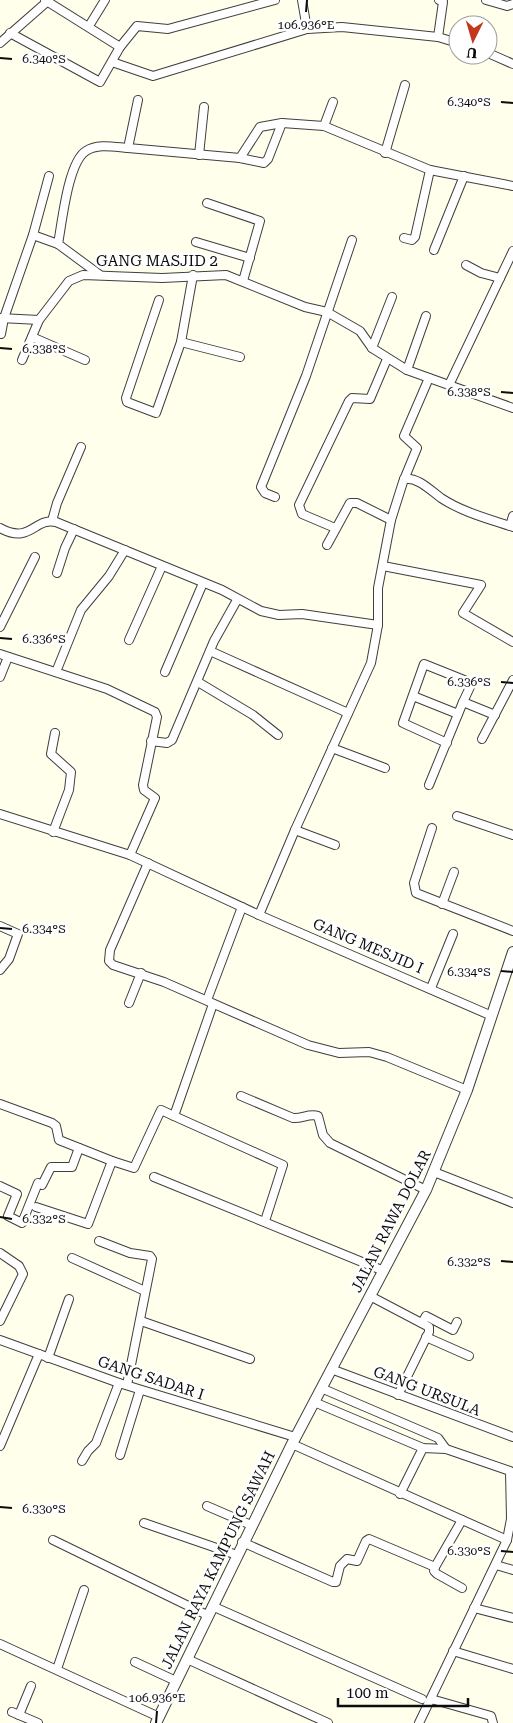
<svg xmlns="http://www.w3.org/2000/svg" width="513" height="1723" font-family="'Roboto Serif',serif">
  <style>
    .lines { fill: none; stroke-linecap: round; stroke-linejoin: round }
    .minor-casing { stroke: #3f3f3f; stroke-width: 10 }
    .tertiary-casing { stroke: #3f3f3f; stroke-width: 12 }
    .minor { stroke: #fff; stroke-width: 8 }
    .tertiary { stroke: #fff; stroke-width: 10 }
    .ticks { fill: none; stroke: #0c0c0c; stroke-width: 2 }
    .labels { text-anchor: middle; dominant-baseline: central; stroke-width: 5; stroke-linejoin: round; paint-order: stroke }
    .street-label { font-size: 15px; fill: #0c0c0c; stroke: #fff }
    .ticks-label { font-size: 12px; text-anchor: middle; fill: #0c0c0c; stroke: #fff; stroke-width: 5; stroke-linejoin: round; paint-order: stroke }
  </style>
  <rect width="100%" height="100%" fill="#ffffeb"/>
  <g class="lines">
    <defs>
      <g id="minor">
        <path d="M45 0 120 47"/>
        <path d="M302 0 307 29"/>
        <path d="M486 0 507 6 513 4"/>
        <path d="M89 26 105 0"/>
        <path d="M10 33 100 82 120 47 137 26 168 29 275 0"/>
        <path d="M438 37 443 2 439 0"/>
        <path d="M0 43 49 0"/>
        <path d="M488 53 513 64"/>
        <path d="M112 62 153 76 307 29 342 27 438 37 458 43"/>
        <path d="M138 100 128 148 240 158 264 163 268 159 282 123"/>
        <path d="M324 126 333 102"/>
        <path d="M385 153 405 85"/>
        <path d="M199 155 204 107"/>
        <path d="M240 158 260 127 282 123 324 126 430 170 513 186"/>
        <path d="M49 176 33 235 58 244"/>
        <path d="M207 203 260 221 243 281"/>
        <path d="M404 238 412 240 415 237 430 170"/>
        <path d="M196 242 250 258"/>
        <path d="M434 250 464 176"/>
        <path d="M466 265 481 273 500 278"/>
        <path d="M100 275 58 244C62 223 68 162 86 151 97 143 115 147 128 148"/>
        <path d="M193 275 181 342 240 357"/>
        <path d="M159 300 126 398 127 402 156 413 181 342"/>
        <path d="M0 318 39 320 69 281 83 275 162 278 226 275 305 307 327 312 360 331 372 348 407 370 513 408"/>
        <path d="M1 334 4 318 33 235"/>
        <path d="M32 337 85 360"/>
        <path d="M372 348 392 297"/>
        <path d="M22 360 39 320"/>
        <path d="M407 370 426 316"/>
        <path d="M449 385 513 251"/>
        <path d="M404 479C418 477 430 490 441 498 462 512 489 519 513 527"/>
        <path d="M275 497 265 493 261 487 306 376 352 240"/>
        <path d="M52 521 57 503 81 447"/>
        <path d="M510 526 513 516"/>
        <path d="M0 528C31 545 34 517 56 522L222 590 261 611 279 615 302 614 378 625"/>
        <path d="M335 528 302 514 299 505 349 401 352 398 370 399 387 359"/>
        <path d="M327 545 350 503H357L391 520"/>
        <path d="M383 566 481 585 463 613 513 642"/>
        <path d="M57 573 65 548 74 529"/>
        <path d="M0 627 35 557"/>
        <path d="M129 640 162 566"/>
        <path d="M210 651 348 713"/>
        <path d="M0 654 107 689 155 712 157 717 143 785 144 790 155 798 130 855"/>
        <path d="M56 672 81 610 109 576 125 550"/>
        <path d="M165 672 203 583"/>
        <path d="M0 677 8 657"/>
        <path d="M198 682 253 715 278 735"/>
        <path d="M413 696 458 714"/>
        <path d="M482 739 513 680"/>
        <path d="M151 741 167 743 172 740 214 641 237 600"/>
        <path d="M447 743 403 723 424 664 469 682 470 687 463 702"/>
        <path d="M332 748 385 768"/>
        <path d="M429 785 463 702 495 715"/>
        <path d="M0 814 130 855 259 915 492 1016"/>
        <path d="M457 816 513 835"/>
        <path d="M432 828 414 883 416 893 513 931"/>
        <path d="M295 830 335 845"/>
        <path d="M53 832 69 790 71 772 51 754 55 733"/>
        <path d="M148 863 110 950 109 961 113 965 164 982 308 1045 339 1053 369 1052 387 1057 467 1090"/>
        <path d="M442 904 454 872"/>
        <path d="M259 915 295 830 371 663 378 625V588L391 520 403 482 417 448 404 436 429 378"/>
        <path d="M0 926 18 934 9 959 0 970"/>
        <path d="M431 988 453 934"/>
        <path d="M207 1000 242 907"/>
        <path d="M129 1003 141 973"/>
        <path d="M241 1096 293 1118C302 1119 309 1113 318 1116L323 1135 330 1143 426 1190"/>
        <path d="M0 1104 52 1123 56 1126 59 1140 112 1161 134 1168 161 1110 174 1116 283 1165 265 1221"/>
        <path d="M174 1116 213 1004"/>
        <path d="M434 1172 513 1203"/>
        <path d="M154 1177 384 1271"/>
        <path d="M0 1186 17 1194 8 1216 22 1223 38 1183 42 1185 51 1167H72L79 1148"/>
        <path d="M36 1207 88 1224 112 1161"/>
        <path d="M99 1241 130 1253 150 1256 152 1259 127 1385"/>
        <path d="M0 1253 19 1266 23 1274 0 1321"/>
        <path d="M72 1258 145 1291"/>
        <path d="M370 1296 429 1327V1332L398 1395"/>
        <path d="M141 1321 250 1359"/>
        <path d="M422 1323 426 1316 453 1330 457 1322"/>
        <path d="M426 1337 469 1356"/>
        <path d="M0 1340 119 1383 295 1437"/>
        <path d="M48 1358 69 1299"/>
        <path d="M331 1369 513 1437"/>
        <path d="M321 1388 438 1438 446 1449"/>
        <path d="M314 1402 423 1448 446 1449 510 1471 511 1519 507 1540 419 1723"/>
        <path d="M292 1444 507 1540"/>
        <path d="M0 1446 39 1354"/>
        <path d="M120 1455 140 1390"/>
        <path d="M82 1461 88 1451 96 1443 119 1383"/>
        <path d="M400 1494 423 1448"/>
        <path d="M207 1506 251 1525"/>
        <path d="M144 1523 237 1555"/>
        <path d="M53 1540 207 1615"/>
        <path d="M242 1542 333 1582H336L340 1566 347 1559 357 1561 366 1541 369 1539 435 1567 462 1520"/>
        <path d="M496 1565 513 1570"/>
        <path d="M435 1567 434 1571 437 1574 462 1588"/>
        <path d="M212 1606 422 1699"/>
        <path d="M474 1608 513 1618"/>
        <path d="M0 1644 159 1717"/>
        <path d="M453 1651 513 1669"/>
        <path d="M187 1659 328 1723"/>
        <path d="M135 1662 176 1681"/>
        <path d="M57 1669 84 1590"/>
        <path d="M431 1699 491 1716 493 1723"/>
        <path d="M12 1712 38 1723"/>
        <path d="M19 1715 31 1686"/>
      </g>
      <path id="tertiary" d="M156 1723 292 1444 426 1190 467 1090 513 952"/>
    </defs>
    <use href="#minor" class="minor-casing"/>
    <use href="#tertiary" class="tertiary-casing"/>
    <use href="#minor" class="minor"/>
    <use href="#tertiary" class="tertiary"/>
  </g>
  <path class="ticks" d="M306 12 307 0M0 58 12 59M501 102 513 103M0 348 12 349M501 392 513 393M0 638 12 639M501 682 513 683M0 928 12 929M501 971 513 972M0 1217 12 1219M501 1261 513 1262M0 1507 12 1508M501 1551 513 1552M156 1723 157 1711"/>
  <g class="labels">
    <g class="street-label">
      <text x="157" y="261">GANG MASJID 2</text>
      <text transform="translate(368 946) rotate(23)">GANG MESJID I</text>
      <text transform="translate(391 1221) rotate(-63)">JALAN RAWA DOLAR</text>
      <text transform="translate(151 1378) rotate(18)">GANG SADAR I</text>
      <text transform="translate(427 1391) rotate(21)">GANG URSULA</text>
      <text transform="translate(218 1560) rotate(-64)">JALAN RAYA KAMPUNG SAWAH</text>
    </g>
  </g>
  <g class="ticks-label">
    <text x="306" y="29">106.936°E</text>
    <text x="44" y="63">6.340°S</text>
    <text x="469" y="106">6.340°S</text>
    <text x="44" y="353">6.338°S</text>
    <text x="469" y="396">6.338°S</text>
    <text x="44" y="643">6.336°S</text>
    <text x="469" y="686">6.336°S</text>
    <text x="44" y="933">6.334°S</text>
    <text x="469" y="976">6.334°S</text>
    <text x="44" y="1223">6.332°S</text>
    <text x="469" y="1266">6.332°S</text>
    <text x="44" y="1513">6.330°S</text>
    <text x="469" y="1555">6.330°S</text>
    <text x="157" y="1702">106.936°E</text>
  </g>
  <g transform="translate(473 40) rotate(185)"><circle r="24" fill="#ffffff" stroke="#9e9e9e"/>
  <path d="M0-4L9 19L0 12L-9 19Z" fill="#c3381d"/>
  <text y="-8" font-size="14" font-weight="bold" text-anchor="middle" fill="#0c0c0c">U</text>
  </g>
  <path d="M338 1698v8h130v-8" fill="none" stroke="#0c0c0c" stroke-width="2.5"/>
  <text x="346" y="1698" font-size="15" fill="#0c0c0c" stroke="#ffffff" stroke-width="4" paint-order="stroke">100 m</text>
</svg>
